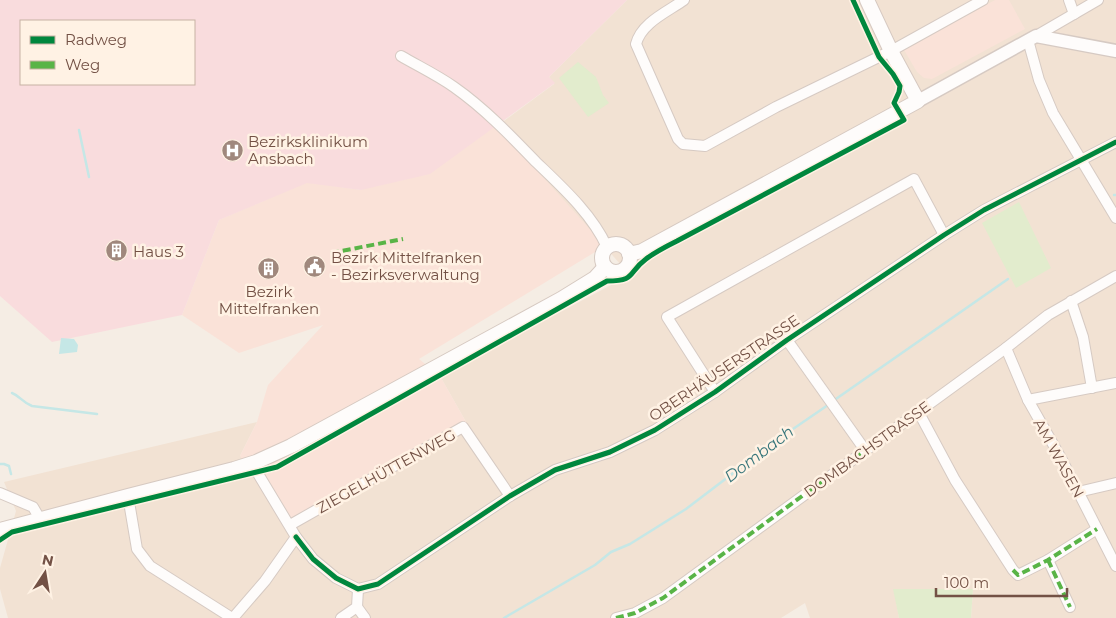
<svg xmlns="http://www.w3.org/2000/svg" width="1116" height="618" font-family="Montserrat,sans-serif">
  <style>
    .residential { fill: #f2e2d3 }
    .commercial { fill: #fae2d8 }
    .medical { fill: #f9dcdd; fill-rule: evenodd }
    .green { fill: #e2eccd }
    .water { fill: #c5e7e6 }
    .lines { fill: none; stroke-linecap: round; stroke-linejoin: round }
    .stream { stroke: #c5e7e6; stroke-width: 2.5 }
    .minor-casing { stroke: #d6cac3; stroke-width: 12 }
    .tertiary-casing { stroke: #d6cac3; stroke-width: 15 }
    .secondary-casing { stroke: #d6c9c1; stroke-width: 16 }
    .minor { stroke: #fefcfb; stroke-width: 10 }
    .tertiary { stroke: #fefcfb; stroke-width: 12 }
    .secondary { stroke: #fefcfb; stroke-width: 14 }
    .quiet { stroke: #59b447; stroke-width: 4; stroke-dasharray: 8 4; stroke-linecap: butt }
    .cycleway-casing { stroke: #fff2e4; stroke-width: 8 }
    .cycleway { stroke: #00873e; stroke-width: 5 }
    .labels { text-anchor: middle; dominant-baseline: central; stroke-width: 5; stroke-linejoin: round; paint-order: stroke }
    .poi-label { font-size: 15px; fill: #735145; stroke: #fff2e4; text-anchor: start }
    .street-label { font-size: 15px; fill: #735145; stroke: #fff2e4 }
    .water-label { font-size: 16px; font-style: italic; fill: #38767b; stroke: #fff2e4 }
  </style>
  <rect width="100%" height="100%" fill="#f5ede4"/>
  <path class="residential" d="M627 0H1116V618H971L973 589H894L899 618H810L805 603 781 618H8L0 589V568L16 511 4 482 257 422 240 456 470 429 440 376 630 275 497 126 554 84 549 77Z"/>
  <g class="commercial">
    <path d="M995 0H1009L1025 29 932 79 924 78 917 72 904 50Z"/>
    <path d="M497 126 605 246 419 359 440 376 470 429 285 530 240 456 257 422 268 385 323 325 239 353 182 315 219 220 307 182 361 190Z"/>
  </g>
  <path class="medical" d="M0 0H627L549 77 555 83 430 174 361 190 307 183 219 220 182 315 52 342 0 296ZM21 21H194V84H21Z"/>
  <g class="green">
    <path d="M578 62 596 77 603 95 609 103 588 117 559 78Z"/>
    <path d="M1019 202 1051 268 1016 288 982 223Z"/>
    <path d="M893 589H973L971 618H899Z"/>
  </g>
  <path class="water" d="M61 338 74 339 78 345 77 352 59 354Z"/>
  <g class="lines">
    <g class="stream">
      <path d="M79 130 89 177"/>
      <path d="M1114 195H1116"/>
      <path d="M12 393C20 396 22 402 32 406L97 414"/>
      <path d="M833 401 1008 279"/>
      <path d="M0 464H4L9 466 11 474"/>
      <path d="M504 618 595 565 611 552 630 544 686 509 774 442 828 405"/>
    </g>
    <defs>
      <g id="minor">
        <path d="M684 0C667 12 641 23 636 44L678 139 683 144 705 146 776 107 891 51 983 0"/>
        <path d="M1069 0 1074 14"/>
        <path d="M1036 36 1098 0"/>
        <path d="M1028 40 1039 80 1053 113 1116 218"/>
        <path d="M401 56C418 66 437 75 454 87 484 108 511 136 536 162 562 187 592 214 607 247"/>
        <path d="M1071 301 1083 337 1092 388"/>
        <path d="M787 340 865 450"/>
        <path d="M1006 348 1028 400 1062 460 1116 566"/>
        <path d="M715 392 667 317 914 179 944 235"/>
        <path d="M1028 400 1116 383"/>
        <path d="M918 411 955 480 1013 570 1018 575 1048 560 1097 529"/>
        <path d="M1078 492 1116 483"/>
        <path d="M0 493 33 507 40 519"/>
        <path d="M128 496 137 549 150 566 232 618"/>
        <path d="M290 525 463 427 510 496"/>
        <path d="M296 537 313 559 336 578 358 589 378 584 510 496 555 470 610 452 655 430 715 392 787 340 944 235 984 210 1116 142"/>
        <path d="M1048 560 1070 607"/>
        <path d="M357 607 365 618"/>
        <path d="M233 618 265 581 296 537 257 472 256 462"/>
        <path d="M341 618 357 607 358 589"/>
        <path d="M616 618 635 613 663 598 1006 348 1048 315 1116 276"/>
      </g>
      <path id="tertiary" d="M918 101 1036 36 1116 51"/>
      <g id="secondary">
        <circle cx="616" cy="258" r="14"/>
        <path d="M629 254 642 251 918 101 891 51 867 0"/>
        <path d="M0 530 128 496 234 469 256 462 291 446 561 299 595 278 605 267"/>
      </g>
    </defs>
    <use href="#minor" class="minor-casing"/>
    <use href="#tertiary" class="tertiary-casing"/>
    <use href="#secondary" class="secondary-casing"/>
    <use href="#minor" class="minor"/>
    <use href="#tertiary" class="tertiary"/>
    <use href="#secondary" class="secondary"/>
    <g class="quiet">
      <path d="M331 253 403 239"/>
      <path d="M1048 560 1070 607"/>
      <path d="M1013 570 1018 575 1048 560 1097 529"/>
      <path d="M616 618 635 613 663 598 865 450"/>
    </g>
    <defs>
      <g id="cycleway">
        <path d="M296 537 313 559 336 578 358 589 378 584 510 496 555 470 610 452 655 430 715 392 787 340 944 235 984 210 1116 142"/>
        <path d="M0 540 12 532 277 467 607 281C637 281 627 273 646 259 655 252 667 246 677 241L904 120 894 103 899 92 900 86 893 74 879 57 853 0"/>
      </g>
    </defs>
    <use href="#cycleway" class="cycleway-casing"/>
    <use href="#cycleway" class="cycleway"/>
  </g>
  <defs>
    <symbol id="hospital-disc" viewBox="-11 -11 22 22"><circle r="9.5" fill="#a0887d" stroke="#fff2e4"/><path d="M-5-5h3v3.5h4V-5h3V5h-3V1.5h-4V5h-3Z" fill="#fff"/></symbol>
    <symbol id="building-disc" viewBox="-11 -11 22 22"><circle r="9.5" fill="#a0887d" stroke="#fff2e4"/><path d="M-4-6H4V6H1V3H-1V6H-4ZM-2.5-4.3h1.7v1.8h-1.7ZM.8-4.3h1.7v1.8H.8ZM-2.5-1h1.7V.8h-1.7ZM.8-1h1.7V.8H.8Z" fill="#fff"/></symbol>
    <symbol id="civic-disc" viewBox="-11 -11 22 22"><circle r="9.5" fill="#a0887d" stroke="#fff2e4"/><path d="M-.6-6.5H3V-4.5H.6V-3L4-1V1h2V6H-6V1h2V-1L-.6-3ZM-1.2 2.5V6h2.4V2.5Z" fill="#fff"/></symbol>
  </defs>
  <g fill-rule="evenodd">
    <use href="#hospital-disc" x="220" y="138" width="25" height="25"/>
    <use href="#building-disc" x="104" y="238" width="25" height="25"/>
    <use href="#civic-disc" x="302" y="254" width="25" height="25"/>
    <use href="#building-disc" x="256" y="256" width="25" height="25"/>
  </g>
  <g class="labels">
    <g class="poi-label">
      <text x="248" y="141">Bezirksklinikum<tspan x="248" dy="17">Ansbach</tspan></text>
      <text x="133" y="251">Haus 3</text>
      <text x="331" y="257">Bezirk Mittelfranken<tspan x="331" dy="17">- Bezirksverwaltung</tspan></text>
      <text x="269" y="291" text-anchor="middle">Bezirk<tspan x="269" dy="17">Mittelfranken</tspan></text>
    </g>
    <g class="street-label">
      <text transform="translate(724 368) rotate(-34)">OBERHÄUSERSTRASSE</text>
      <text transform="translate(867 449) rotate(-36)">DOMBACHSTRASSE</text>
      <text transform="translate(1059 458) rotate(61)">AM WASEN</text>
      <text transform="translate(386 471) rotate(-29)">ZIEGELHÜTTENWEG</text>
    </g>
    <g class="water-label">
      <text transform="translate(759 454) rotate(-37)">Dombach</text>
    </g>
  </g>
  <rect x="20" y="20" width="175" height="65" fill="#fff2e4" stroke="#c7b2a4"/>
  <rect x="30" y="36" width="25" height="8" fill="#00873e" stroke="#c7b2a4"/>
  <text x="65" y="45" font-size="15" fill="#735145">Radweg</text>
  <rect x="30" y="61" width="25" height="8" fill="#59b447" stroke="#c7b2a4"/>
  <text x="65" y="70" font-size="15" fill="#735145">Weg</text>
  <g transform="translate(45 573) rotate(12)" stroke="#fff2e4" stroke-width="4" paint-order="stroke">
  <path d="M0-4L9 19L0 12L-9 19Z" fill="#735145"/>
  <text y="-8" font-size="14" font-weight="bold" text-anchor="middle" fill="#735145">N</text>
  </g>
  <path d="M936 588v8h131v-8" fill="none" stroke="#735145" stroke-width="2.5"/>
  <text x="944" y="588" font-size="15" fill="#735145" stroke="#fff2e4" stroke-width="4" paint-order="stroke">100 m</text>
</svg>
